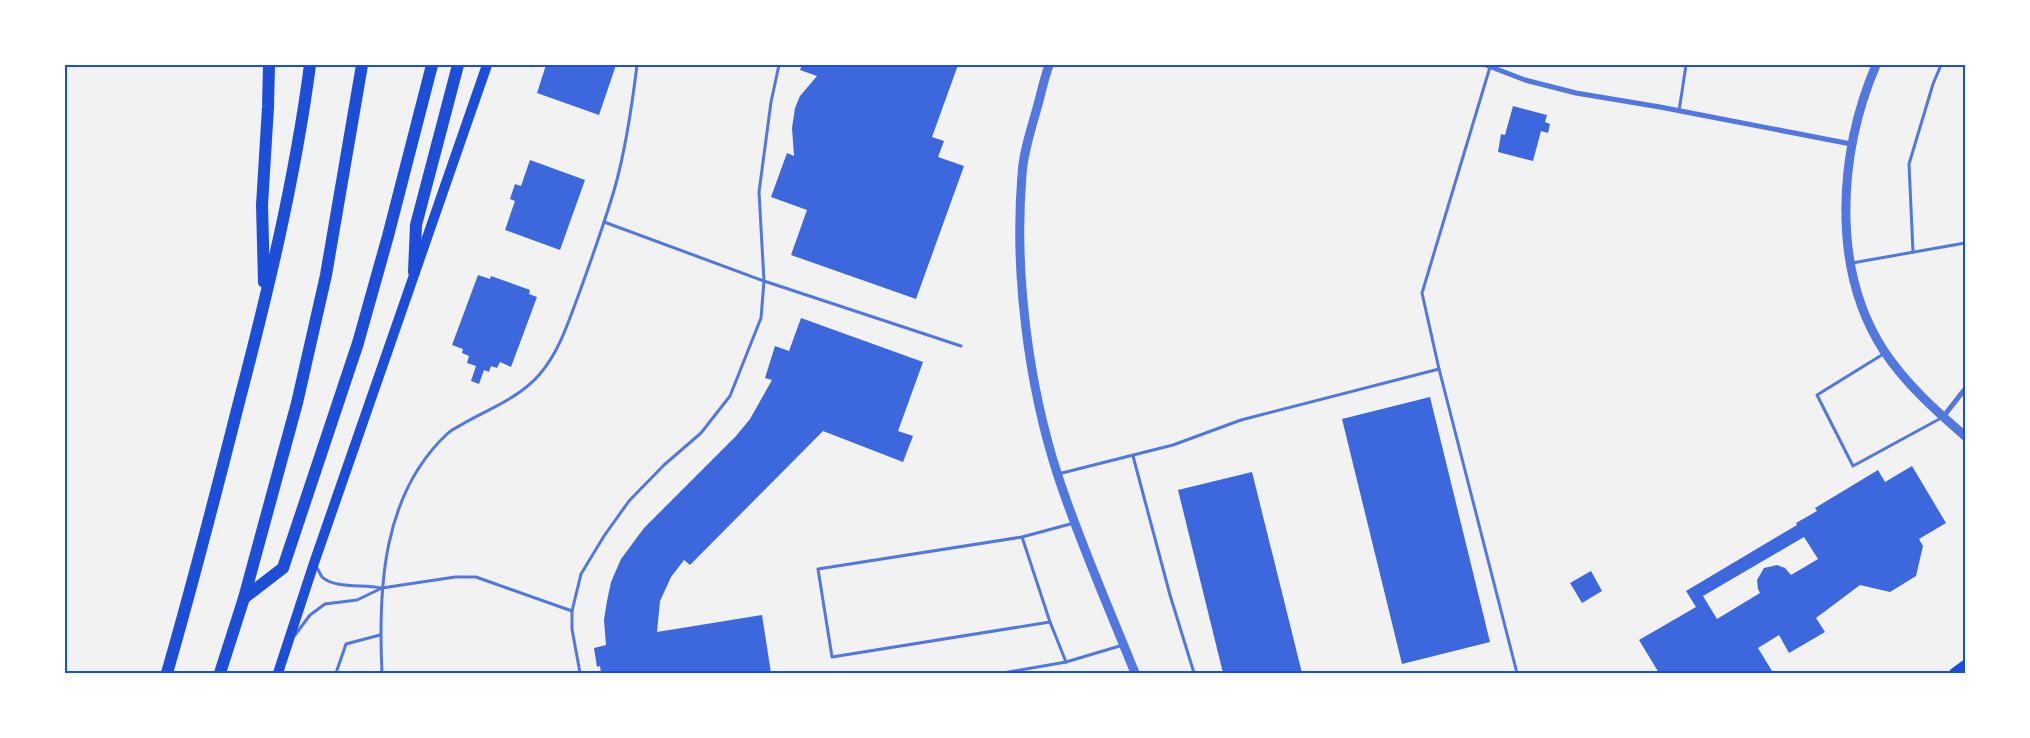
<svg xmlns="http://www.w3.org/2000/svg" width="2030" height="738" font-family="'PT Sans Narrow',sans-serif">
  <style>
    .building { fill: #3d67dc; fill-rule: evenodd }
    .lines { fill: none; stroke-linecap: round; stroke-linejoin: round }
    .service { stroke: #5277de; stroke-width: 3 }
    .minor { stroke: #5277de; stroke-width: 5 }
    .tertiary { stroke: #5277de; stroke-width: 9 }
    .secondary { stroke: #1d4ed8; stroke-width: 10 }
    .motorway { stroke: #1d4ed8; stroke-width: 12 }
    .neatline { fill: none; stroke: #1d4ed8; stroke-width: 2 }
  </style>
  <rect width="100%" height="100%" fill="#f2f2f2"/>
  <g class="building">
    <path d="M546 65H616L599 115 537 93Z"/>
    <path d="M802 65H958L932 137 944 141 938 157 964 166 916 299 791 255 807 210 771 197 787 153 794 156 792 128 795 108 800 96 817 76 800 70Z"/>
    <path d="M1513 106 1547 115 1545 122 1550 124 1548 133 1541 131 1533 161 1498 152 1501 134 1505 135Z"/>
    <path d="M530 160 585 180 560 250 505 230 515 201 510 199 515 184 521 186Z"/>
    <path d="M478 275 490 279 491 276 530 290 529 294 537 297 511 367 500 362 497 368 491 366 489 372 484 370 479 384 471 381 476 366 467 363 469 356 462 353 463 349 452 345Z"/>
    <path d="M801 318 923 362 898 431 913 436 903 462 823 431 690 565 684 560 671 577 660 601 657 632 762 615 771 673H601L600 666 597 667 594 648 606 645 604 620 607 601 611 582 621 559 644 528 736 436 750 419 772 380 765 378 775 346 789 351Z"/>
    <path d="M1430 397 1490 642 1402 664 1342 419Z"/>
    <path d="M1912 466 1946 523 1919 539 1923 546 1916 576 1890 592 1860 585 1816 618 1825 632 1789 653 1779 635 1758 648 1772 671 1769 673H1659L1639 640 1696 607 1686 591 1797 525 1796 523 1817 511 1815 508 1878 470 1885 482ZM1804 537 1818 559 1791 575 1785 568 1777 565 1764 568 1757 580 1758 589 1760 593 1717 619 1703 596Z"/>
    <path d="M1252 472 1302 673H1223L1178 490Z"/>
    <path d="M1591 571 1602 591 1582 603 1570 583Z"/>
  </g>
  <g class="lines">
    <g class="service">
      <path d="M1490 67 1422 293 1439 369 1517 673"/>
      <path d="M1679 111 1686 65"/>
      <path d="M604 222 764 281 961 346"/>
      <path d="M1913 252 1909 164 1933 84 1941 65"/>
      <path d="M1852 263 1965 243"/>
      <path d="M1885 353 1817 395 1853 466 1943 417"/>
      <path d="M1133 456 1170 595 1194 673"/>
      <path d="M1058 474 1173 445 1241 420 1439 369"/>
      <path d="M1022 537 1050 622 832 657 818 569 1022 537 1074 523"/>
      <path d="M316 566C318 569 320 574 322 577 335 589 364 584 381 588"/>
      <path d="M295 635 310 615 325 604 357 600 382 588 455 577H476L572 611"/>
      <path d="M1066 662 1123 645"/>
      <path d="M336 673 346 644 380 635"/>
      <path d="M382 673C378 589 382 495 447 434 452 429 460 426 466 422 491 408 520 397 539 375 560 351 569 320 580 291 592 257 605 222 615 187 626 148 632 106 637 65"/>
      <path d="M580 673 572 629V611L581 574 604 536 629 501 664 465 701 433 730 396 761 318 764 281 759 192 771 102 779 65"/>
      <path d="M1003 673 1066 662 1050 622"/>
    </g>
    <g class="minor">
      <path d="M1486 65 1525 80 1576 93 1660 107 1851 144"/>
      <path d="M1943 417 1965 389"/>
    </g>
    <g class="tertiary">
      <path d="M1049 65C1044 79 1041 94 1037 108 1031 130 1023 153 1022 175 1014 271 1028 384 1058 476 1080 543 1109 608 1135 673"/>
      <path d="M1876 65C1839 152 1830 268 1884 351 1906 384 1935 410 1965 436"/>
    </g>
    <g class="secondary">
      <path d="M278 673 314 563 487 65"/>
      <path d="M1954 673 1965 665"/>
    </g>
    <g class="motorway">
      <path d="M414 272 416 225 458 65"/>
      <path d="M264 282 262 205 268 107 269 65"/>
      <path d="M244 598 283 568 358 343 388 236 432 65"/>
      <path d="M167 673C193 583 216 493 239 402 268 291 295 179 310 65"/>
      <path d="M220 673 244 598 297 403 326 275 362 65"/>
    </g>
  </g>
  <rect width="2030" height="738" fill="none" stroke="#ffffff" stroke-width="132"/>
  <rect x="66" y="66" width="1898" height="606" class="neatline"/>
</svg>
